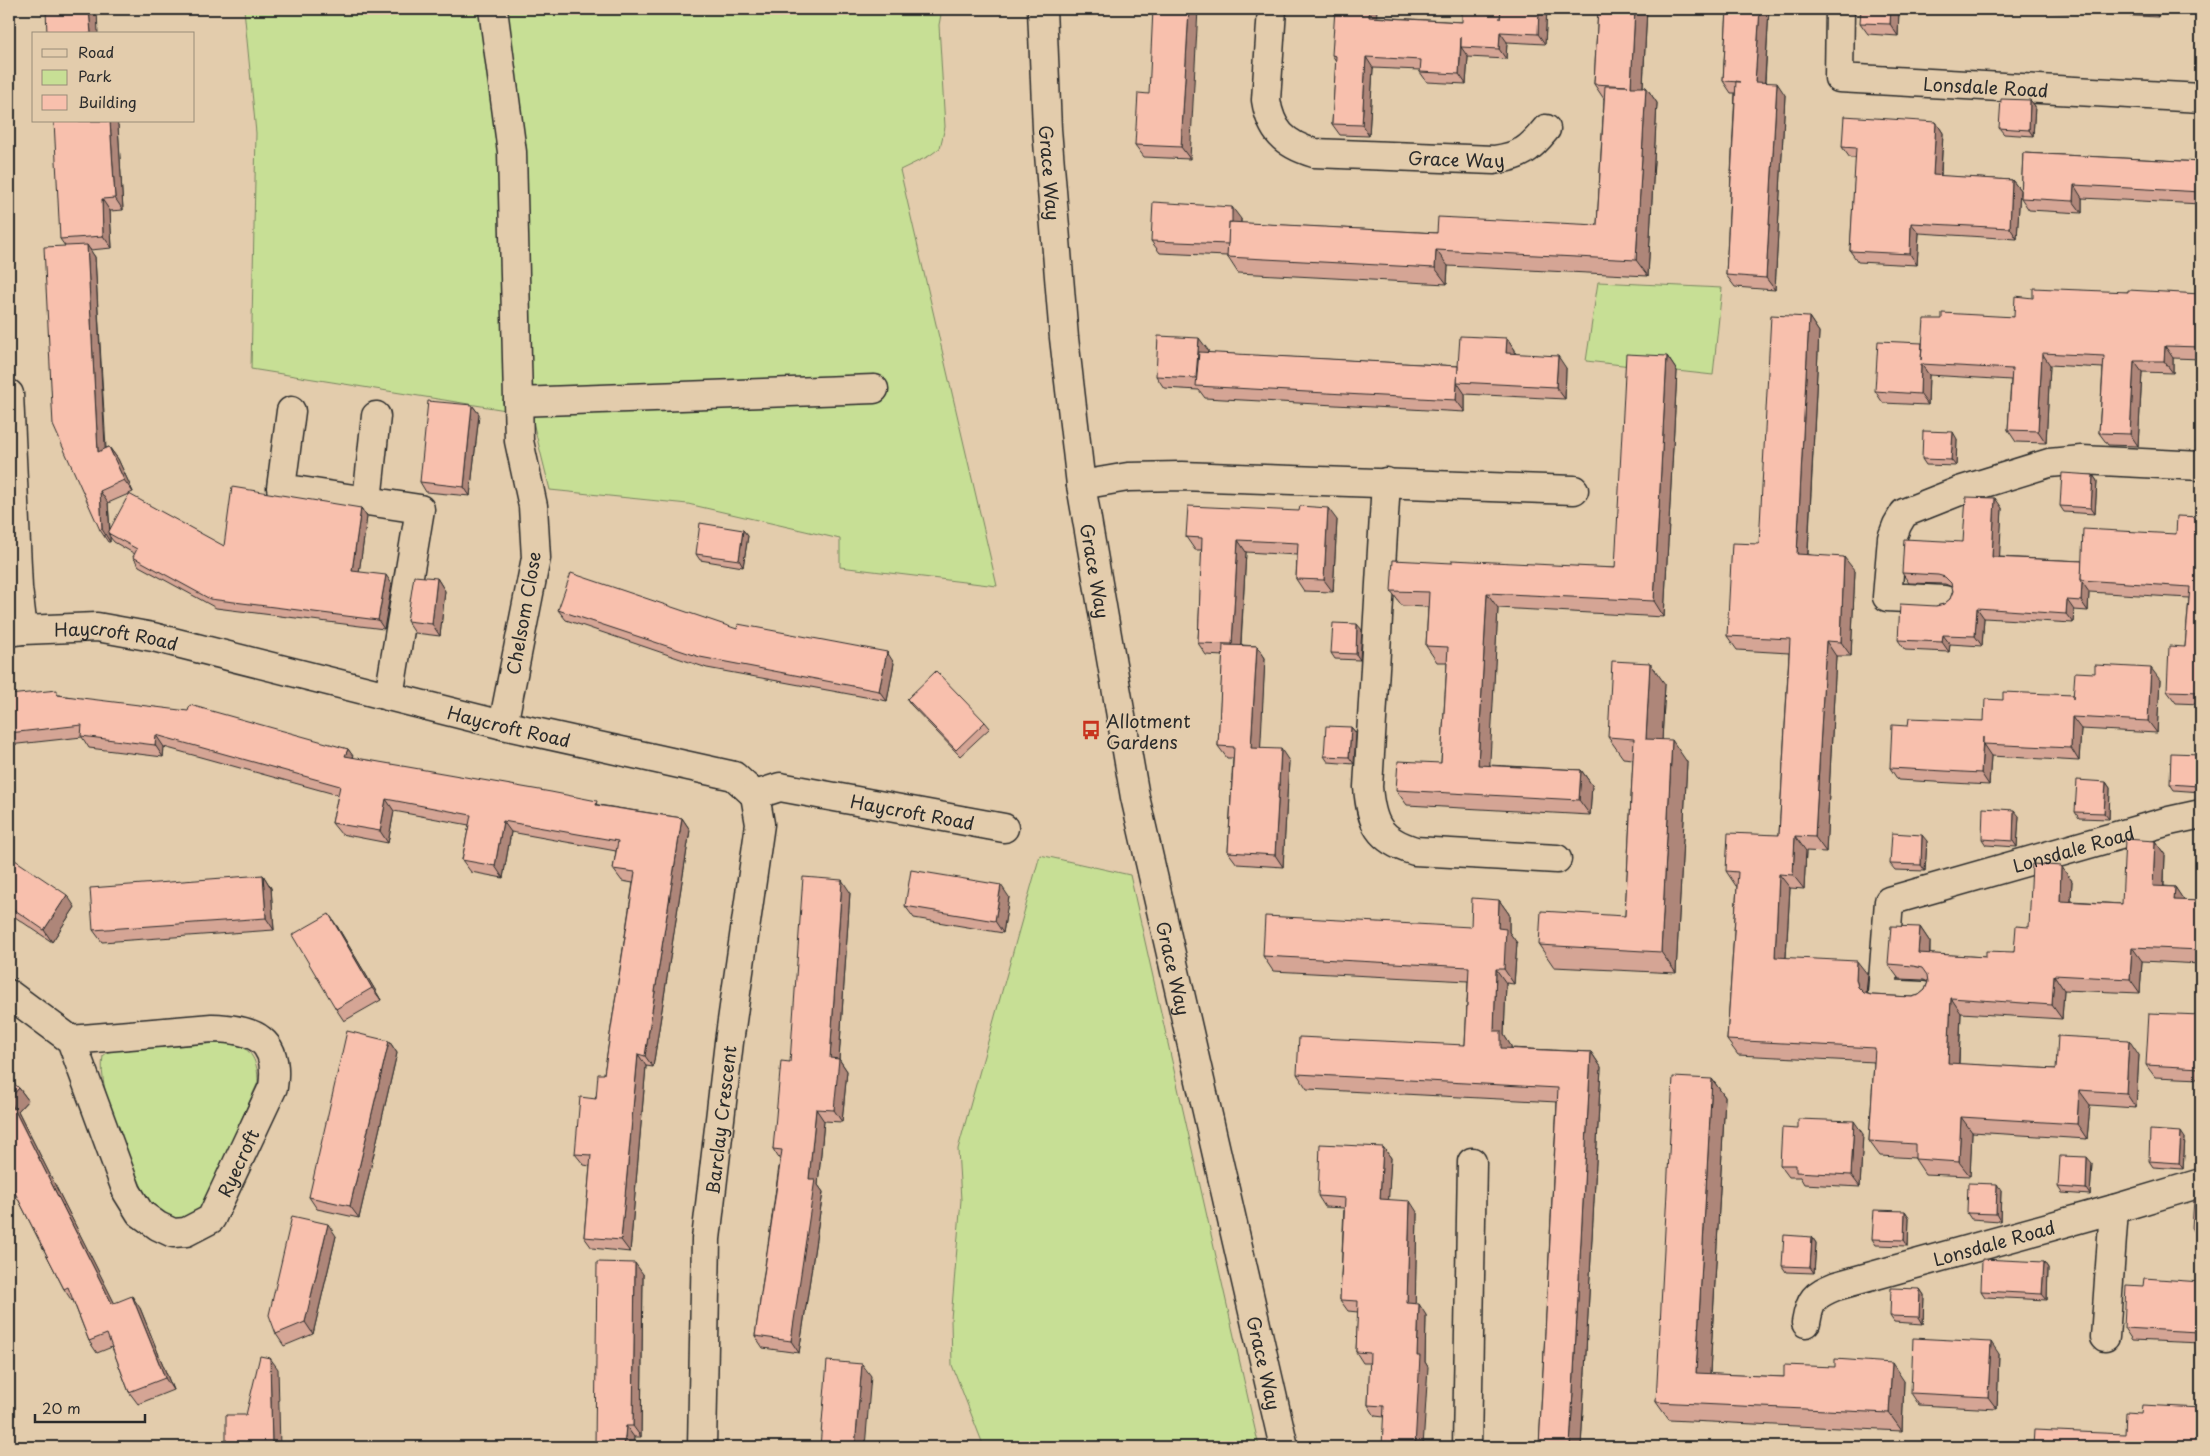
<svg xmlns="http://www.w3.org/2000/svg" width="2210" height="1456" font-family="'Playpen Sans',sans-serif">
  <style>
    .green { fill: #c7df95; stroke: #798560 }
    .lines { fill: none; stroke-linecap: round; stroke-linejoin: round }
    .minor-casing { stroke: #2b2b2b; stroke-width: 31 }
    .minor { stroke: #e3ccac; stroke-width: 28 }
    .wall { fill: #d5a595; stroke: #2b2b2b }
    .shaded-wall { fill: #ae8679; stroke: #2b2b2b }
    .building { fill: #f8c0ad; stroke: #2b2b2b }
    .labels { text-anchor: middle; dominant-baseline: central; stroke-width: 4.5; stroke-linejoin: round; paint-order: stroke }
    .street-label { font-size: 18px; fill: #2b2b2b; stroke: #e3ccac }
    .poi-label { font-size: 18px; fill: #2b2b2b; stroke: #e3ccac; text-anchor: start }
  </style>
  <rect width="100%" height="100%" fill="#e3ccac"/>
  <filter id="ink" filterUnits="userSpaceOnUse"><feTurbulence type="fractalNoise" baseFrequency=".02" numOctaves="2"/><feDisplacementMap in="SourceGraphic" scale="10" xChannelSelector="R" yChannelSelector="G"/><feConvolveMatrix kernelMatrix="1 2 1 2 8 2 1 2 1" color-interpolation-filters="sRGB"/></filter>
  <g filter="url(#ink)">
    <g class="green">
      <path d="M244 9H942L939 25 945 127 940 148 929 156 900 170 997 586 840 567V539L688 504 550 490 531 414 251 369 256 133Z"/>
      <path d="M1598 282 1722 288 1713 375 1586 361Z"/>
      <path d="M1040 855 1130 875 1259 1447H984L952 1365 951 1319 961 1200 958 1149Z"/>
      <path d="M233 1042C252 1049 258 1062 258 1082L204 1204C183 1226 167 1222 147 1200 133 1164 96 1094 103 1056L108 1052 120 1050Z"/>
    </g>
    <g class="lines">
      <defs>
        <g id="minor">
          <path d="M493 9 512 152 519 441 533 506 536 558 503 725"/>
          <path id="s1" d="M1042 9 1047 129 1064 338 1081 485 1135 797 1284 1447"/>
          <path id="s2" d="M1272 9 1266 100C1271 131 1284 144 1314 153L1494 160C1521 156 1529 150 1546 129"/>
          <path id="s3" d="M1840 9 1839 78 2201 98"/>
          <path d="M9 394 18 588 23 630"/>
          <path d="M518 402 874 389"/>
          <path d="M291 411 281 488 420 509 389 696"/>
          <path d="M1386 482 1368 787C1371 823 1378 840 1415 851L1557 859"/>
          <path d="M1081 485 1128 477 1182 476 1574 490"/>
          <path d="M367 501 376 416"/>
          <path d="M1944 600 1887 597 1892 538 1897 525 1904 513 1962 490 2049 463 2082 460 2201 466"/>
          <path id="s4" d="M9 632 23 630 97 627 153 637 503 725 734 776 755 795"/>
          <path id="s5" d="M755 795 780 787 1004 828"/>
          <path id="s6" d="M9 994 71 1040 127 1192 140 1213 158 1226 173 1233 186 1232 211 1219 273 1087C280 1039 254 1029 212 1028L71 1040"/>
          <path id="s7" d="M1923 996 1882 994 1889 901 2169 821 2201 814"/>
          <path id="s8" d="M1806 1323C1810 1299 1814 1295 1836 1286L2114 1209 2201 1183"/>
          <path d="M2105 1337 2114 1209"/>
          <path id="s9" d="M702 1447 706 1239 729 1042 760 824 755 795"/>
          <path d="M1467 1447 1472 1162"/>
        </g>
      </defs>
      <use href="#minor" class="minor-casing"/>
      <use href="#minor" class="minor"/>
    </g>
    <g class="wall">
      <path d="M1501 9H1547L1545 44 1507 42 1506 59 1468 57 1466 84 1427 82 1420 72V70L1373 68 1369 136 1340 135 1332 124 1336 61 1332 55 1376 17 1462 22 1501 10Z"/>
      <path d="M1598 9H1647L1643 87H1646L1657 103 1648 276 1448 266 1447 284 1238 273 1227 256 1160 253 1151 241 1241 219V223L1437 233 1597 225 1604 99 1594 84Z"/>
      <path d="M1727 9H1769L1765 83 1785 95 1775 290 1735 287 1726 275 1735 93H1731L1723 81Z"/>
      <path d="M1899 9 1898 36 1868 34 1860 23Z"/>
      <path d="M1998 9H2159L2158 17Z"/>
      <path d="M1149 94 1190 159 1144 157 1135 145Z"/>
      <path d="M2030 100 2035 106 2033 136 2004 134 1999 128Z"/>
      <path d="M1936 122 1943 133 1941 176 2012 180 2020 190 2017 239 1919 233 1917 265 1858 262 1850 251 1856 158H1850L1842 147Z"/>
      <path d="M118 125 123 210 110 211 112 248 90 250 95 257 106 448 109 447 118 459 133 492 108 503 110 529 224 546 361 508 367 517 359 572 392 584 384 629 216 608 139 566 133 557 135 554 114 542 110 537V542H108L100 530 65 246 60 239Z"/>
      <path d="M2023 153 2201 162V204L2082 198V213L2029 210 2021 198Z"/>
      <path d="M2128 292 2201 294V359L2173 358V373L2142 372 2138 446 2108 445 2099 433 2103 368 2050 365 2046 443 2016 442 2008 430 2011 380 1929 375 1928 405 1883 403 1875 391 1922 343 1942 319 2014 317 2033 298Z"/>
      <path d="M1809 317 1819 332 1808 554 1855 571 1851 656H1836L1826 852 1806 851 1804 889 1790 888 1786 958 1868 975 1866 993 1871 995 1912 997 1919 995 1925 990 1928 982 1924 980 1899 979 1888 964 1920 927 1930 942V954L1986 957 2014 952 2029 927 2061 866 2072 881 2071 901 2122 904 2155 841 2165 855 2164 886 2175 887 2184 901H2201V964L2142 961 2140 993 2064 990 2062 1019 1961 1013 1959 1064 2056 1069 2139 1055 2136 1108 2090 1105 2087 1139 1972 1132 1970 1176 1925 1174 1915 1159V1158L1880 1156 1869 1141 1874 1062 1738 1055 1727 1040 1737 886H1736L1726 871 1779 835 1789 653 1737 650 1727 636 1759 544Z"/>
      <path d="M1507 338 1515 350V353L1566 368 1565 399 1465 394V412L1205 398 1199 390 1164 388 1156 376 1208 350V353L1458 366Z"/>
      <path d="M1667 356 1677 371 1664 617 1498 608 1489 765 1581 770 1592 785 1590 815 1407 805 1396 790 1441 763 1447 662H1437L1426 646 1428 607 1402 606 1391 591 1452 563 1615 568Z"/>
      <path d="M472 405 479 414 470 496 426 492 420 482Z"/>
      <path d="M2201 412V449H2200L2196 443Z"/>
      <path d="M1957 439 1956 466 1926 465 1922 459Z"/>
      <path d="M2093 475 2097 481 2095 514 2064 512 2060 506Z"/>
      <path d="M2002 508 1999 557 2082 561 2176 534 2201 517V704L2176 703 2167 691 2185 647 2189 598 2089 592 2088 611 2074 610 2073 623 1984 618 1982 646 1950 644 1949 652 1905 650 1898 640 1936 606 1944 604 1950 599 1953 591 1952 587 1945 584 1909 583 1902 573 1963 542Z"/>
      <path d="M1337 520 1333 592 1304 591 1296 579 1297 555 1246 552 1241 645 1257 646 1265 658 1260 748 1289 761 1283 867 1237 864 1228 852 1233 758H1227L1218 746 1223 656 1206 655 1198 643 1202 550H1195L1186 537Z"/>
      <path d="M743 530 748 536 743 567 700 560 696 554Z"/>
      <path d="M437 578 445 591 440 636 415 633 407 621Z"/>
      <path d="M558 610 737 629 894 663 887 701 707 668 566 620Z"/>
      <path d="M1362 630 1360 660 1335 659 1331 653Z"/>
      <path d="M2160 680 2157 733 2081 729 2079 761 1991 756 1989 785 1898 780 1890 768 1908 726 1984 721 2003 700 2073 695Z"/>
      <path d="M1665 684 1662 740 1687 762 1676 973 1554 967 1539 945 1625 916 1633 759 1623 758 1608 737Z"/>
      <path d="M9 695H60L348 749 354 758 599 805 682 818 690 830 653 1067 646 1066 630 1252 592 1248 584 1237 590 1166 584 1165 575 1154 604 1074 633 883 622 881 613 869 616 851 511 832 503 878 471 872 462 860 469 825 394 811 388 843 341 834 332 823 338 795 164 747 163 757 89 748 82 737 9 745Z"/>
      <path d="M907 699 985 722 990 728 960 756 911 705Z"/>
      <path d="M1351 727 1356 733 1354 764 1328 762 1324 756Z"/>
      <path d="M2201 756V792L2174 790 2170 784Z"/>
      <path d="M2106 782 2110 788 2109 819 2079 818 2075 812Z"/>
      <path d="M2019 816 2017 847 1986 845 1982 839Z"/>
      <path d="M1927 841 1925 871 1895 870 1890 864Z"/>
      <path d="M9 856 75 907 52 942 9 913Z"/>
      <path d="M263 875 271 888 274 930 102 942 93 930Z"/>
      <path d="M850 892 839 1059 847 1071 842 1122 824 1121 818 1185 823 1192 799 1353 763 1348 755 1336 780 1160 773 1149 790 1062Z"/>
      <path d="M1009 897 1003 933 914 918 905 906Z"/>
      <path d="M1499 900 1509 914V932L1517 943 1514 984 1506 983 1504 1035 1511 1046V1048L1591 1052 1601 1067 1581 1447H1539L1557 1102 1307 1089 1297 1074 1465 1045 1468 981 1273 971 1263 956 1471 927Z"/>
      <path d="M337 926 381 1000 344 1021 336 1009Z"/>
      <path d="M2201 1015V1079L2155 1077 2146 1065Z"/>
      <path d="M389 1041 397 1053 359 1218 317 1209 309 1197Z"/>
      <path d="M1712 1079 1725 1097 1710 1374 1784 1377 1904 1381 1902 1431 1669 1420 1656 1402Z"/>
      <path d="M19 1088 28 1100 18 1111 114 1303 140 1308 173 1390 138 1404 129 1392 112 1347 97 1353 89 1341 73 1300 72 1301 64 1289 9 1181Z"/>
      <path d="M1863 1134 1860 1187 1804 1184 1800 1177H1789L1780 1165Z"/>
      <path d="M2185 1138 2183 1169 2153 1167 2149 1161Z"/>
      <path d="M1383 1147 1391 1158 1388 1200 1417 1212 1415 1304 1426 1315 1425 1362 1428 1367 1384 1417 1375 1416 1368 1405 1370 1363H1363L1356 1352 1358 1312 1348 1311 1340 1300 1344 1208 1325 1207 1318 1196Z"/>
      <path d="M2092 1163 2090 1195 2062 1193 2058 1187Z"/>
      <path d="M2001 1190 2000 1221 1971 1219 1967 1213Z"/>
      <path d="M2201 1199V1236H2196L2192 1229Z"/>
      <path d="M1905 1211 1909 1217 1908 1246 1876 1245 1872 1239Z"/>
      <path d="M336 1236 313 1334 284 1346 276 1334Z"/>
      <path d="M1812 1237 1816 1243 1814 1273 1786 1272 1782 1266Z"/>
      <path d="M2044 1262 2048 1268 2047 1300 1985 1297 1981 1291Z"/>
      <path d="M643 1274 641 1437H634L633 1447H595Z"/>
      <path d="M2201 1282V1343L2132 1340 2124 1328Z"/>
      <path d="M1920 1289 1924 1295 1923 1324 1894 1322 1890 1316Z"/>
      <path d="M1999 1354 1997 1409 1919 1405 1911 1393Z"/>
    </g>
    <g class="shaded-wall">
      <path d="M89 9H97L98 34H91Z"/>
      <path d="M1189 9H1198L1190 159 1181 147Z"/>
      <path d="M1369 9H1377L1376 27 1369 17Z"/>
      <path d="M1539 9H1547L1545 44 1538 34Z"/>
      <path d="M1635 9H1647L1642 103 1631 87Z"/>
      <path d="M1760 9H1769L1764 94 1755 82Z"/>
      <path d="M1891 9H1899L1898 36 1890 24Z"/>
      <path d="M2152 9H2159L2158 17Z"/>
      <path d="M1500 32 1507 42 1506 59 1499 49Z"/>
      <path d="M1461 47 1468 57 1466 84 1459 74Z"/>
      <path d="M1366 57 1373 68 1369 136 1362 125Z"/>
      <path d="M1777 83 1785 95 1775 290 1766 278Z"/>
      <path d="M1646 87 1657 103 1648 276 1636 260Z"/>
      <path d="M2030 100 2035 106 2033 136 2029 130Z"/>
      <path d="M110 121H116L118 125 123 210 115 198Z"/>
      <path d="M1936 122 1943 133 1940 186 1933 175Z"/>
      <path d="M2012 180 2020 190 2017 239 2010 228Z"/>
      <path d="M2074 185 2082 198V213L2073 201Z"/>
      <path d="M102 199 110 211 112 248 103 236Z"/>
      <path d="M1232 207 1241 219 1239 257 1230 244Z"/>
      <path d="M1911 223 1919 233 1917 265 1910 254Z"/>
      <path d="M87 245 95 257 106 464 98 452Z"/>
      <path d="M1436 250 1448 266 1447 284 1435 268Z"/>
      <path d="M1809 317 1819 332 1807 568 1797 554Z"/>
      <path d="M1199 338 1208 350 1205 386H1202L1196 378Z"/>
      <path d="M1507 338 1515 350V365L1506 353Z"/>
      <path d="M2165 346 2173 358V373L2164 361Z"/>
      <path d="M2042 353 2050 365 2046 443 2038 431Z"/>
      <path d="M1558 356 1566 368 1565 399 1556 387Z"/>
      <path d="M1667 356 1677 371 1664 617 1654 601Z"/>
      <path d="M2134 361 2142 372 2138 446 2130 434Z"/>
      <path d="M1921 364 1929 375 1928 405 1920 394Z"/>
      <path d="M1458 366 1457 382 1465 394V412L1456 400Z"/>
      <path d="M472 405 479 414 470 496 464 487Z"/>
      <path d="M1953 432 1957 439 1956 466 1951 460Z"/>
      <path d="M109 447 118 459 133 492 124 480Z"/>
      <path d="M2093 475 2097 481 2095 514 2091 508Z"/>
      <path d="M100 491 108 503 110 535 108 533 110 537V542L102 529Z"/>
      <path d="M1995 498 2002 508 1999 567 1992 557Z"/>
      <path d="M361 508 367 517 358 580 352 571Z"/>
      <path d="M1328 508 1337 520 1333 592 1324 580Z"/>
      <path d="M743 530 748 536 743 567 739 560Z"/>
      <path d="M1238 540 1246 552 1240 657 1232 644Z"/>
      <path d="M1844 557 1855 571 1851 656 1841 642Z"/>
      <path d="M386 575 392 584 384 629 378 620Z"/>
      <path d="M437 578 445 591 440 636 432 624Z"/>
      <path d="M2082 582 2089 592 2088 611 2081 601Z"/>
      <path d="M1487 593 1498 608 1489 780 1478 765Z"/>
      <path d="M2067 600 2074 610 2073 623 2066 614Z"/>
      <path d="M1977 608 1984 618 1982 646 1975 636Z"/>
      <path d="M1357 624 1362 630 1360 660 1356 654Z"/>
      <path d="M1943 635 1950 644 1949 652 1942 642Z"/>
      <path d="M1826 641 1836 656 1826 852 1815 837Z"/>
      <path d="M1257 646 1265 658 1260 760 1251 748Z"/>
      <path d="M887 652 894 663 887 701 879 691Z"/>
      <path d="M1650 663 1665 684 1661 760 1646 739Z"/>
      <path d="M2151 668 2160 680 2157 733 2148 721Z"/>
      <path d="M2072 717 2081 729 2079 761 2071 748Z"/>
      <path d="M1351 727 1356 733 1354 764 1349 757Z"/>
      <path d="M156 735 164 747 163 757 155 745Z"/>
      <path d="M1672 740 1687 762 1676 973 1661 952Z"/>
      <path d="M1983 744 1991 756 1989 785 1981 773Z"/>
      <path d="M348 749 356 760 345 756Z"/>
      <path d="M1281 749 1289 761 1283 867 1275 855Z"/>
      <path d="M2200 754 2201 756V790L2198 786Z"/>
      <path d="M1581 770 1592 785 1590 815 1579 800Z"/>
      <path d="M2106 782 2110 788 2109 819 2104 813Z"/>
      <path d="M386 799 394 811 388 843 380 831Z"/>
      <path d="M2014 810 2019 816 2017 847 2013 841Z"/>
      <path d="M682 818 690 830 653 1067 645 1056Z"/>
      <path d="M503 821 511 832 503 878 495 866Z"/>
      <path d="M1922 835 1927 841 1925 871 1921 865Z"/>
      <path d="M1795 836 1806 851 1804 889 1793 875Z"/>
      <path d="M2155 841 2165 855 2163 900 2153 886Z"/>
      <path d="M2061 866 2072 881 2070 916 2060 901Z"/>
      <path d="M1779 874 1790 888 1785 972 1775 957Z"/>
      <path d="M263 875 271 888 274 930 266 918Z"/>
      <path d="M842 880 850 892 839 1059 847 1071 842 1122 834 1110 830 1058Z"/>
      <path d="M1001 885 1009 897 1003 933 995 921Z"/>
      <path d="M2175 887 2185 902 2174 900Z"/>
      <path d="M67 895 75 907 52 942 44 930Z"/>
      <path d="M1499 900 1509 914V932L1517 943 1514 984 1504 969 1498 928Z"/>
      <path d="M329 914 337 926 381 1000 372 988Z"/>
      <path d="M1920 927 1930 942 1929 968 1918 953Z"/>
      <path d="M2132 947 2142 961 2140 993 2130 979Z"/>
      <path d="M1857 961 1868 975 1866 993 1868 1001 1858 987 1856 979Z"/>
      <path d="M1496 969 1506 983 1504 1035 1511 1046V1062L1501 1048 1494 1031Z"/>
      <path d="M2054 975 2064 990 2062 1019 2052 1005Z"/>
      <path d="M1951 998 1961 1013 1958 1078 1948 1063Z"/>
      <path d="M2129 1040 2139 1055 2136 1108 2126 1093Z"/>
      <path d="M389 1041 397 1053 359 1218 350 1206Z"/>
      <path d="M1591 1052 1601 1067 1581 1447H1570Z"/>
      <path d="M638 1054 646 1066 630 1252 621 1240Z"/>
      <path d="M1712 1079 1725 1097 1709 1391 1696 1373Z"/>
      <path d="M19 1088 28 1100 18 1111 121 1316 112 1304 9 1099Z"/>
      <path d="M2079 1090 2090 1105 2087 1139 2077 1124Z"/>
      <path d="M816 1109 824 1121 818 1185 823 1192 799 1353 791 1341 809 1179Z"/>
      <path d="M1961 1117 1972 1132 1970 1176 1959 1162Z"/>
      <path d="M1854 1121 1863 1134 1860 1187 1851 1175Z"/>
      <path d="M2181 1132 2185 1138 2183 1169 2179 1163Z"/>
      <path d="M1383 1147 1391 1158 1388 1210 1380 1199Z"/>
      <path d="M2087 1157 2092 1163 2090 1195 2086 1189Z"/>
      <path d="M1997 1184 2001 1190 2000 1221 1996 1214Z"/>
      <path d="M1410 1201 1417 1212 1415 1314 1407 1303Z"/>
      <path d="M1905 1211 1909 1217 1908 1246 1904 1240Z"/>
      <path d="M328 1224 336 1236 313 1334 305 1322Z"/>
      <path d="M1812 1237 1816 1243 1814 1273 1810 1267Z"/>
      <path d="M2044 1262 2048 1268 2047 1300 2042 1294Z"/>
      <path d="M635 1263 643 1274 641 1437 633 1426Z"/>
      <path d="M2201 1282V1336L2198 1332Z"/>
      <path d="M1920 1289 1924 1295 1923 1324 1919 1317Z"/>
      <path d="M132 1296 140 1308 173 1390 165 1378Z"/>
      <path d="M1419 1304 1426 1315 1425 1362 1428 1367 1423 1447H1415L1417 1356Z"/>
      <path d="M1991 1342 1999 1354 1997 1409 1988 1397Z"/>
      <path d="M270 1358 278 1369 280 1447H272Z"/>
      <path d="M1892 1363 1904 1381 1902 1431 1889 1413Z"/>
      <path d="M862 1364 871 1376 865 1447H855Z"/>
      <path d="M626 1426 634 1437 633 1447H624Z"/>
    </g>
    <g class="building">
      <path d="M46 9H89L91 34H47Z"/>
      <path d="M1153 9H1189L1181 147 1135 145 1138 93 1149 94Z"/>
      <path d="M1335 9H1369V17L1462 22V9L1501 10 1500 19 1501 9H1539L1538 34 1500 32 1499 49 1461 47V37L1459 74 1420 72 1421 60 1366 57 1362 125 1332 124 1336 56 1332 55Z"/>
      <path d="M1598 9H1635L1631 87H1646L1636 260 1436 250 1435 268 1227 257 1229 222 1437 233 1438 217 1597 225 1605 86H1628L1594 84Z"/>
      <path d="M1727 9H1760L1755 82 1777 83 1766 278 1726 275 1736 81 1740 82 1723 81Z"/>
      <path d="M1861 9H1891L1890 24 1860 23Z"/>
      <path d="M2001 99 2030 100 2029 130 1999 128Z"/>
      <path d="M1844 116 1936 122 1933 175 2012 180 2010 228 1911 223 1910 254 1850 251 1856 148 1842 147Z"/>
      <path d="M54 121H110L115 198 102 199 103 236 60 239Z"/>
      <path d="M2023 153 2201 162V192L2074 185 2073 201 2021 198Z"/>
      <path d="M1153 202 1232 207V222H1229L1228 244 1151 241Z"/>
      <path d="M87 245 98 452 109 447 124 480 100 491 102 529 100 530 53 425 44 247Z"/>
      <path d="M2033 288 2128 292V290L2201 294V347L2165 346 2164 361H2134L2130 434 2099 433 2104 356 2042 353 2038 431 2008 430 2012 369 1921 364 1920 394 1875 391 1878 341 1922 343 1921 360 1924 319H1942V313L2014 317 2015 296 2033 298Z"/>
      <path d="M1771 315 1809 317 1797 554 1844 557 1841 642 1826 641 1815 837 1795 836 1793 875 1779 874 1775 957 1857 961 1856 979 1858 987 1864 993 1871 995 1912 997 1919 995 1925 990 1928 982 1927 975 1922 968 1913 966 1888 964 1891 926 1920 927 1918 953 1986 957V951L2014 952 2016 926 2029 927 2032 864 2061 866 2060 901 2122 904 2125 839 2155 841 2153 886 2175 887 2174 900 2201 901V950L2132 947 2130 979 2054 975 2052 1005 1951 998 1948 1063 2056 1069 2058 1036 2129 1040 2126 1093 2079 1090 2077 1124 1961 1117 1959 1162 1915 1159V1144L1869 1141 1875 1048 1727 1040 1738 872 1726 871 1728 833 1779 835 1790 639 1727 636 1732 543 1759 544Z"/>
      <path d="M1158 336 1199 338 1196 378 1156 376Z"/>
      <path d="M1460 336 1507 338 1506 353 1558 356 1556 387 1457 382Z"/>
      <path d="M1199 352 1458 366 1456 400 1196 386Z"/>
      <path d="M1626 354 1667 356 1654 601 1487 593 1478 765 1581 770 1579 800 1396 790 1398 761 1441 763 1448 647 1426 646 1429 592 1391 591 1393 560 1452 563V560L1615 568Z"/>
      <path d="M428 401 472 405 464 487 420 482Z"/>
      <path d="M2197 412H2201V443H2196Z"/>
      <path d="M1923 431 1953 432 1951 460 1922 459Z"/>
      <path d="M2062 473 2093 475 2091 508 2060 506Z"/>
      <path d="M232 487 361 508 352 571 386 575 378 620 210 599 133 557 137 549 108 533 129 494 224 546Z"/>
      <path d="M1966 497 1995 498 1992 557 2082 561 2081 580 2082 582 2081 601 2067 600 2066 614 1977 608 1975 636 1943 635 1942 642 1898 640 1900 604 1936 606 1944 604 1950 599 1953 591 1951 583 1945 577 1938 575 1902 573 1904 539 1963 542Z"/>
      <path d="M1188 506 1299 511 1300 506 1328 508 1324 580 1296 579 1298 543 1238 540 1232 644 1198 643 1202 538 1186 537Z"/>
      <path d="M2177 516 2201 517V692L2167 691 2169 646 2185 647 2190 587 2081 580 2083 529 2176 534Z"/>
      <path d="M700 523 743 530 739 560 696 554Z"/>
      <path d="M571 573 737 629 738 624 887 652 879 691 700 657 558 610Z"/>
      <path d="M414 576 437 578 432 624 407 621Z"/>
      <path d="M1333 623 1357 624 1356 654 1331 653Z"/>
      <path d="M1223 645 1257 646 1251 748 1281 749 1275 855 1228 852 1234 747 1218 746Z"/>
      <path d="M1612 661 1650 663 1646 739 1672 740 1661 952 1539 945 1541 911 1625 916 1634 739 1608 737Z"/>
      <path d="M2095 665 2151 668 2148 721 2072 717 2071 748 1983 744V737L1981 773 1890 768 1892 725 1908 726 1909 718 1984 721 1985 699 2003 700V692L2073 695V699L2075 672 2095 673Z"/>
      <path d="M936 671 985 722 956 750 907 699Z"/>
      <path d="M57 690V695L188 711 190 705 348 749 345 756 551 792 597 801 596 805 682 818 645 1056 638 1054 621 1240 584 1237 591 1155 575 1154 580 1097 596 1099 598 1074H604L635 872 613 869 618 841 503 821 495 866 462 860 471 815 386 799 380 831 332 823 340 786 156 735 155 745 81 736 82 725 9 733V695Z"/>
      <path d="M1326 726 1351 727 1349 757 1324 756Z"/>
      <path d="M2171 753 2200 754 2198 786 2170 784Z"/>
      <path d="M2077 780 2106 782 2104 813 2075 812Z"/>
      <path d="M1983 808 2014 810 2013 841 1982 839Z"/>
      <path d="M1892 833 1922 835 1921 865 1890 864Z"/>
      <path d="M9 856 67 895 44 930 9 906Z"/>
      <path d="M911 870 1001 885 995 921 905 906Z"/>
      <path d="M263 875 266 918 93 930 90 888Z"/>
      <path d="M803 877 842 880 830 1058 839 1059 834 1110 816 1109 809 1179H815L791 1341 755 1336 782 1150 773 1149 781 1061 790 1062Z"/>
      <path d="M1472 898 1499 900 1498 928 1506 929 1504 969H1496L1494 1031H1501V1048L1591 1052 1570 1447H1539L1558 1088 1297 1074 1299 1037 1465 1045 1469 967 1263 956 1265 916 1471 927Z"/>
      <path d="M329 914 372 988 336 1009 292 935Z"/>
      <path d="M2149 1013 2201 1015V1068L2146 1065Z"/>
      <path d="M347 1031 389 1041 350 1206 309 1197Z"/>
      <path d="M1673 1077 1712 1079 1696 1373 1784 1377V1365L1835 1367V1359L1892 1363 1889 1413 1656 1402Z"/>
      <path d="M9 1079 19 1088 9 1099 112 1304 132 1296 165 1378 129 1392 107 1334 89 1341 68 1287 64 1289 9 1181Z"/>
      <path d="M1798 1119 1854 1121 1851 1175 1796 1172V1165H1780L1782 1128 1798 1129Z"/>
      <path d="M2150 1130 2181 1132 2179 1163 2149 1161Z"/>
      <path d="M1320 1144 1383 1147 1380 1199 1410 1201 1407 1303 1419 1304 1417 1356H1420L1415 1447H1382L1384 1406 1368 1405 1370 1353 1356 1352 1358 1301 1340 1300 1345 1198 1318 1196Z"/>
      <path d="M2060 1156 2087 1157 2086 1189 2058 1187Z"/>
      <path d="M1968 1183 1997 1184 1996 1214 1967 1213Z"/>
      <path d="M2194 1199H2201V1230L2192 1229Z"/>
      <path d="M1874 1210 1905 1211 1904 1240 1872 1239Z"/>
      <path d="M292 1216 328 1224 305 1322 276 1334 269 1315Z"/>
      <path d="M1784 1235 1812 1237 1810 1267 1782 1266Z"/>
      <path d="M1982 1259 2044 1262 2042 1294 1981 1291Z"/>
      <path d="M597 1262 635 1263 633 1426H626L624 1447H595Z"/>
      <path d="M2144 1278 2201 1282 2198 1332 2124 1328 2126 1285 2143 1286Z"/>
      <path d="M1891 1288 1920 1289 1919 1317 1890 1316Z"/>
      <path d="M1913 1338 1991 1342 1988 1397 1911 1393Z"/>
      <path d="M260 1356 270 1358 272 1447H226V1415H246Z"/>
      <path d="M827 1361 862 1364 855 1447H820Z"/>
      <path d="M2142 1405 2201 1408V1447H2033L2034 1430 2125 1434 2126 1412 2141 1413Z"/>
    </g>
  </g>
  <defs>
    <symbol id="bus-bare" viewBox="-9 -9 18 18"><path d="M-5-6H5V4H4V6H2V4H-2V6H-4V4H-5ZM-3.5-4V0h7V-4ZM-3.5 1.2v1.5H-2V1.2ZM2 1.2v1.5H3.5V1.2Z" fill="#c8321e" stroke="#e3ccac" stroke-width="2.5" paint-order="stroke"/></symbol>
  </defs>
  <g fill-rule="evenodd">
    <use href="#bus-bare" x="1077" y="716" width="28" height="28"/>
  </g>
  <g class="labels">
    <g class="street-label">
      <text stroke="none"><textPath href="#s3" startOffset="216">Lonsdale Road</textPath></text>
      <text stroke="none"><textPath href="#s2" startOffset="310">Grace Way</textPath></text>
      <text stroke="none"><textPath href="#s1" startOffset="164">Grace Way</textPath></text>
      <text stroke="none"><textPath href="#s1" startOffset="565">Grace Way</textPath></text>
      <text transform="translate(523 613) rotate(-80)">Chelsom Close</text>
      <text stroke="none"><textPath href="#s4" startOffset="108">Haycroft Road</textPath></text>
      <text stroke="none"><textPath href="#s4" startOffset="512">Haycroft Road</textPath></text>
      <text stroke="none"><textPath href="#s5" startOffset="161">Haycroft Road</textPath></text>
      <text stroke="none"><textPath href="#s7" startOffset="326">Lonsdale Road</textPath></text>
      <text stroke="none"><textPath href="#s1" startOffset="970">Grace Way</textPath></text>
      <text stroke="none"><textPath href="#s9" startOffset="328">Barclay Crescent</textPath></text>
      <text stroke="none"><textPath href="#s6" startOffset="406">Ryecroft</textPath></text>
      <text stroke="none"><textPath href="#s8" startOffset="215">Lonsdale Road</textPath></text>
      <text stroke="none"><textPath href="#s1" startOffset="1375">Grace Way</textPath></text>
    </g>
    <g class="poi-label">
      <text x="1106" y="720">Allotment<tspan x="1106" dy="21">Gardens</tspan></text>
    </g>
  </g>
  <rect width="2210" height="1456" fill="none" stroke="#e3ccac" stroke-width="30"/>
  <rect x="15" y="15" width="2180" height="1426" fill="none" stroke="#2b2b2b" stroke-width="2" filter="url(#ink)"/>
  <rect x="32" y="32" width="162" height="90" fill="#e3ccac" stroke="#998c78"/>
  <rect x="42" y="49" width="25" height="8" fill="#e3ccac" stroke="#998c78"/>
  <text x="78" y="58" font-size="15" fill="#2b2b2b">Road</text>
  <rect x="42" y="70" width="25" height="15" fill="#c7df95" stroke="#998c78"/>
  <text x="78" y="82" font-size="15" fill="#2b2b2b">Park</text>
  <rect x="42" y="95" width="25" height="15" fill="#f8c0ad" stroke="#998c78"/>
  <text x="78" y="108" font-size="15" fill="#2b2b2b">Building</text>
  <path d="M35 1414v8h110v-8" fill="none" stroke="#2b2b2b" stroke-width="2.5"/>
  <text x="42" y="1414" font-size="15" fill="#2b2b2b" stroke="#e3ccac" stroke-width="4" paint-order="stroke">20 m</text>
</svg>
